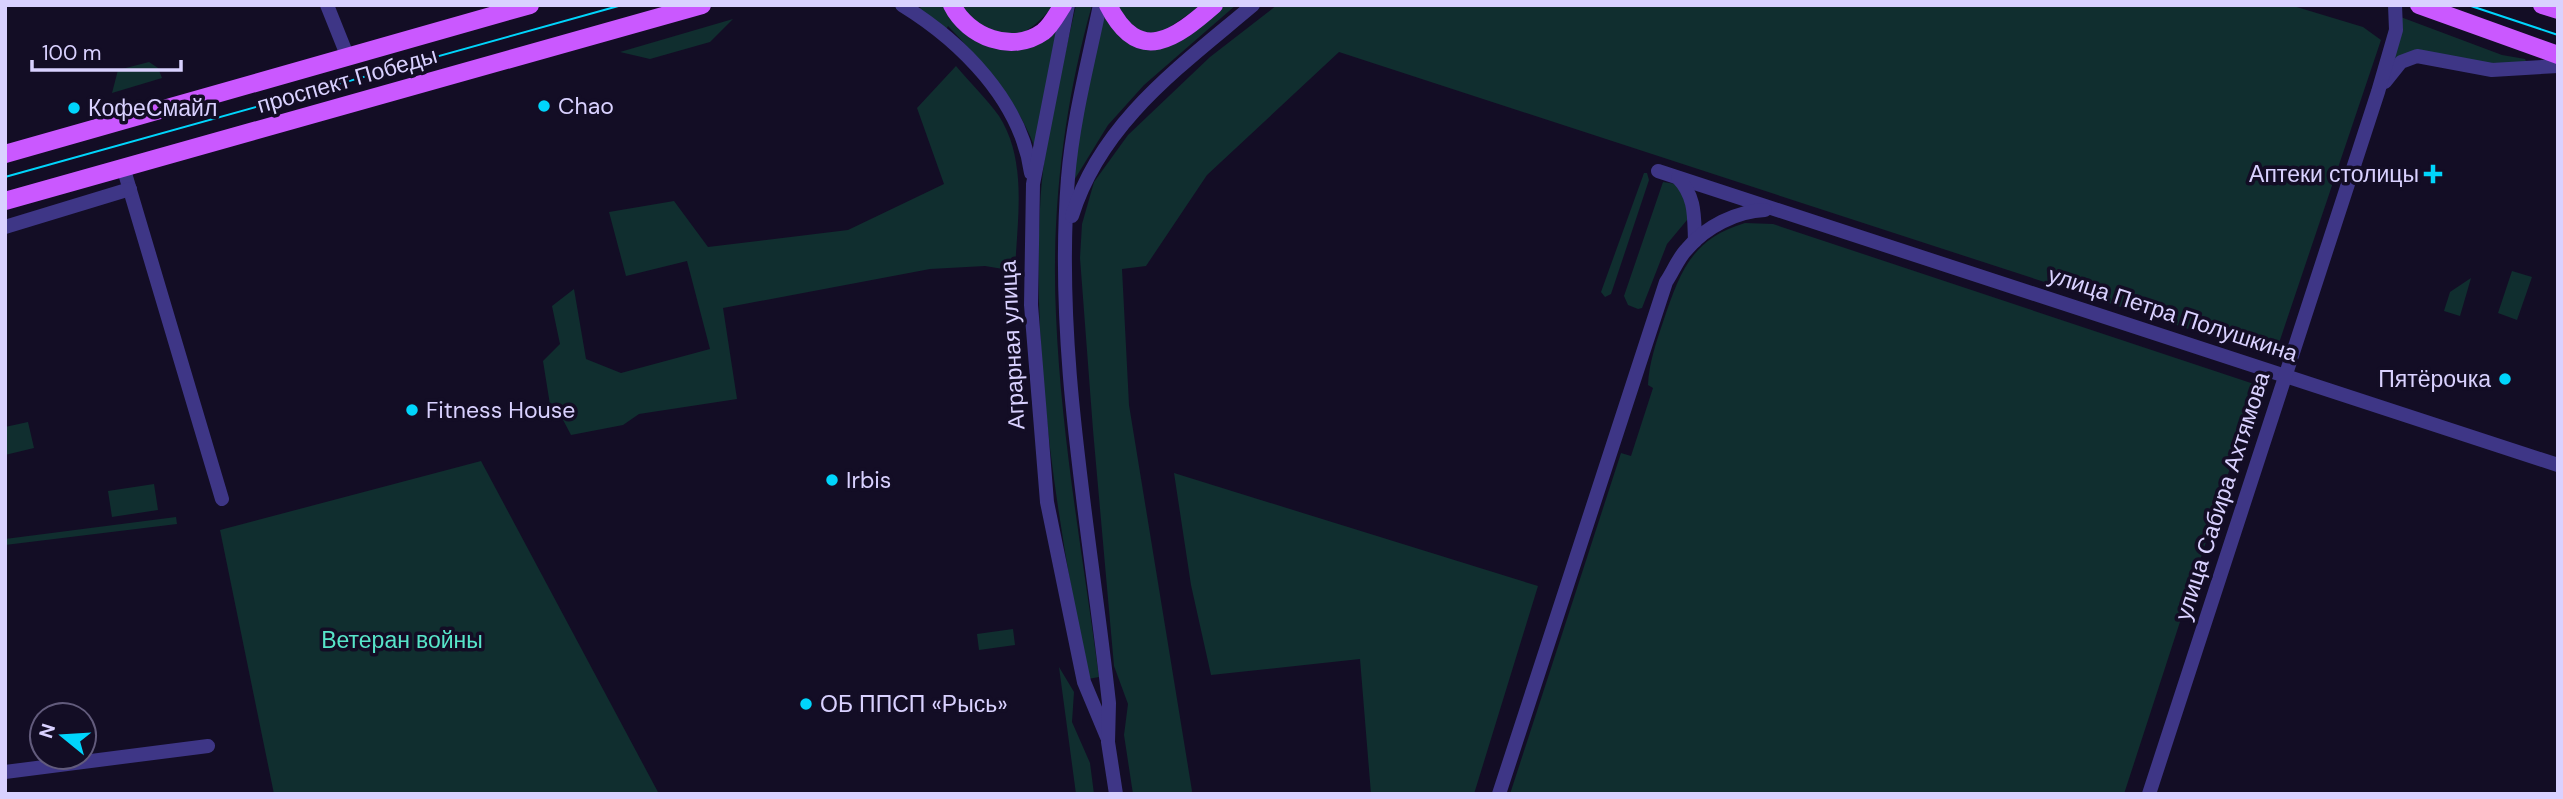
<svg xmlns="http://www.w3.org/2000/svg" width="2563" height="799" font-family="'DM Sans',sans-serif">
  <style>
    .green { fill: #102e2f }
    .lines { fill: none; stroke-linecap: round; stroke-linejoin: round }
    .minor { stroke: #3e3686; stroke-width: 14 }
    .major { stroke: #ca58ff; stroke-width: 18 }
    .tram { stroke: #00d5fc; stroke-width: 2 }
    .poi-dot { fill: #00d5fc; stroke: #130d25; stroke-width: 2.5 }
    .labels { text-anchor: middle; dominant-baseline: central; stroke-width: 7; stroke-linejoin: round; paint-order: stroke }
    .street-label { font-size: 23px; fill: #d9d1ff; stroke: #130d25 }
    .poi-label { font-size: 23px; fill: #d9d1ff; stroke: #130d25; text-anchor: start }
    .park-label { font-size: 23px; fill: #57e5c9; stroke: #130d25 }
  </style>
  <rect width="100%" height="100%" fill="#130d25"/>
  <g class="green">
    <path d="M917 5H946L1017 46 1060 18 1035 148C1016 98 984 64 948 26L946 30 918 10 921 7Z"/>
    <path d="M956 5H1054C1015 52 996 39 956 5Z"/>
    <path d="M1076 5H1092C1064 104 1051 212 1056 315 1061 436 1083 557 1099 677L1088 679C1058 523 1032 368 1040 209 1043 140 1061 73 1076 5Z"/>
    <path d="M1115 5H1202L1155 37C1135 31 1127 22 1115 5Z"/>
    <path d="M1221 5H1236L1144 85 1108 125 1073 182 1083 109 1103 15C1154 75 1173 45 1221 5Z"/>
    <path d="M1277 5H2290L2363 27 2381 40 2279 343 2253 350 1339 52 1207 175 1146 266 1122 269 1129 405 1192 791 1191 794H1133L1124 735 1128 704 1114 666 1093 430 1080 258 1082 224 1094 182 1128 135 1210 57Z"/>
    <path d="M2398 16 2502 55 2525 59 2527 63 2522 65 2398 57 2389 61Z"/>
    <path d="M733 19 710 42 650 59 620 52Z"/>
    <path d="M149 62 158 68 162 78 112 93 118 70Z"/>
    <path d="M956 66C970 83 987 99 999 116 1028 161 1017 221 1015 271L985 266 930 269 723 308 737 399 639 414 623 425 571 435 561 416 551 411 543 361 560 344 552 306 574 289 586 359 621 373 710 349 687 261 626 276 609 212 674 201 708 247 848 230 944 184 917 108Z"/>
    <path d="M1644 173H1647L1649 180 1611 294 1605 297 1601 292Z"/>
    <path d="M1663 182 1676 184 1690 209 1687 220 1667 244 1642 308 1638 309 1628 305 1624 296Z"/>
    <path d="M1745 223 1773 224 2257 385 2124 794H1510L1621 453 1631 456 1653 388 1648 385C1649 363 1656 343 1663 322 1680 272 1691 239 1745 223Z"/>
    <path d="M2512 271 2532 277 2517 320 2498 313Z"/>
    <path d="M2471 278 2460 316 2444 311 2450 292Z"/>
    <path d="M28 422 34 448 5 455V427Z"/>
    <path d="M481 461 659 794H274L220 530Z"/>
    <path d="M1174 473 1538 586 1474 794H1371L1360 659 1211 675 1191 585Z"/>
    <path d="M154 484 158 510 112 517 108 491Z"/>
    <path d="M176 517 177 524 5 545V539Z"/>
    <path d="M1013 629 1015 645 979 650 977 634Z"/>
    <path d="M1059 667 1074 692 1072 722 1090 763 1094 794H1076Z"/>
  </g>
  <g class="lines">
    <g class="minor">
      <path d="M327 5 347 55"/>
      <path d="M902 5C962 42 1021 101 1031 173"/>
      <path d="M1068 5 1033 184 1031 305 1047 502 1084 682 1107 737"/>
      <path d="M1100 5C1088 63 1073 119 1068 178 1054 353 1090 529 1109 703L1108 742 1116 794"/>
      <path d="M2385 82 2401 62 2417 56 2492 70 2558 66"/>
      <path d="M124 170 222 499"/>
      <path d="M1658 171 2558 465"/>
      <path d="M1678 178C1696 197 1694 217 1695 241"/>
      <path d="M1072 216C1101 122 1181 66 1253 5"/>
      <path d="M5 227 130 189"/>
      <path d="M5 772 208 746"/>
      <path d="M1499 794 1666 282C1673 272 1678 258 1687 249 1705 227 1737 211 1765 210"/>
      <path d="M2149 794 2378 92 2396 30 2395 5"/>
    </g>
    <g class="major">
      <path d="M952 5C968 37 1012 54 1043 32 1051 26 1057 14 1063 5"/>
      <path d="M1108 5C1139 67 1176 38 1214 5"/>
      <path d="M2419 5 2558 55"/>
      <path d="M2542 5 2558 10"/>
      <path d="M5 154 530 5"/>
      <path d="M5 201 702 5"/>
    </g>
    <g class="tram">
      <path d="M2468 5 2558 35"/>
      <path d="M5 177 622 5"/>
    </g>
  </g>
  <g class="poi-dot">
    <circle cx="544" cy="106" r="7"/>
    <circle cx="74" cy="108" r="7"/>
    <path d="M2429.5 163.5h7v7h7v7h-7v7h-7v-7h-7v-7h7z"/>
    <circle cx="2505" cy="379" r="7"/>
    <circle cx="412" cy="410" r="7"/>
    <circle cx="832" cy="480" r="7"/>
    <circle cx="806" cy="704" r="7"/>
  </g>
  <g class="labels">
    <g class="street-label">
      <text transform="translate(347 80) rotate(-16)">проспект Победы</text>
      <text transform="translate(2173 314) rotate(18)">улица Петра Полушкина</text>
      <text transform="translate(1012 345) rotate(-93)">Аграрная улица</text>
      <text transform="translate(2222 496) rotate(-72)">улица Сабира Ахтямова</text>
    </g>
    <g class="poi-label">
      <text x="558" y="106">Chao</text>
      <text x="88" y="108">КофеСмайл</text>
      <text x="2419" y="174" text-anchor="end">Аптеки столицы</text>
      <text x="2491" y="379" text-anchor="end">Пятёрочка</text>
      <text x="426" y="410">Fitness House</text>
      <text x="846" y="480">Irbis</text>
      <text x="820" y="704">ОБ ППСП «Рысь»</text>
    </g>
    <g class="park-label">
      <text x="402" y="640">Ветеран войны</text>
    </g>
  </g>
  <rect width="2563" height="799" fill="none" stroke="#d9d1ff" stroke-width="14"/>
  <g transform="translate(63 736) rotate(288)"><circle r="33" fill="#130d25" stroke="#625b7c" stroke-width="2"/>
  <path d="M0-5L12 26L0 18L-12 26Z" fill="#00d5fc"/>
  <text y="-10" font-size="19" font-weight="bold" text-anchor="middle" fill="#d9d1ff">N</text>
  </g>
  <path d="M32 60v10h149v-10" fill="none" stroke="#d9d1ff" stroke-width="3.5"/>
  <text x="42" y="60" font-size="21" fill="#d9d1ff" stroke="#130d25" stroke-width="5" paint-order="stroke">100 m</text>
</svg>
